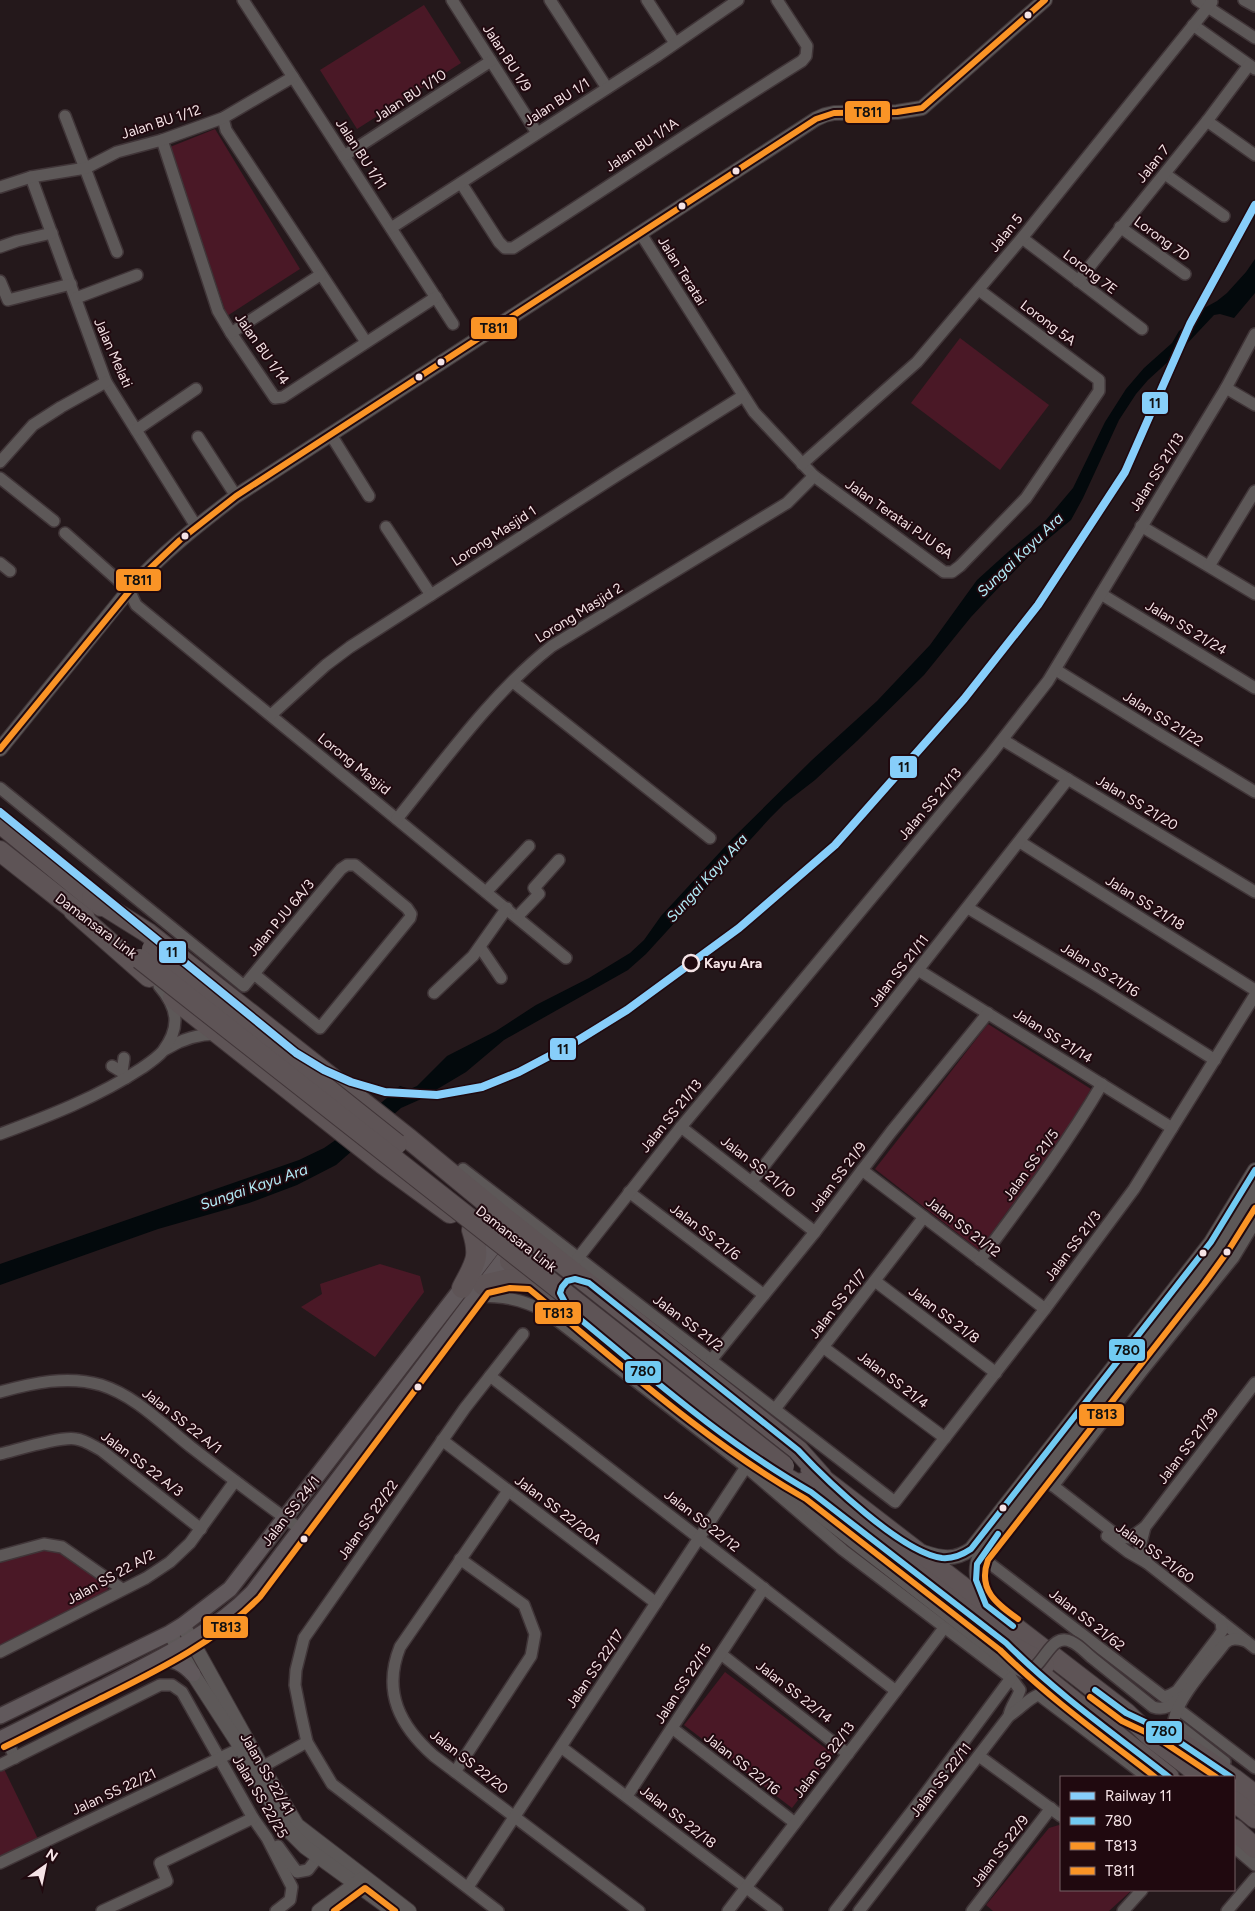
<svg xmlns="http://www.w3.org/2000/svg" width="1255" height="1911" font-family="Figtree,sans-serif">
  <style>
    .green { fill: #4a1826 }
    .water { fill: #03090c }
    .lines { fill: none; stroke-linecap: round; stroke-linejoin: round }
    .minor-casing { stroke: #403538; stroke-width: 14 }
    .tertiary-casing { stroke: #403538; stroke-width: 16 }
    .secondary-casing { stroke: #403538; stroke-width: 18 }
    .motorway-casing { stroke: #403538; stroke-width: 22 }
    .minor { stroke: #5d5858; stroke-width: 11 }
    .tertiary { stroke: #5d5858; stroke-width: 14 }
    .secondary { stroke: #61595c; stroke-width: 15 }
    .motorway { stroke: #5e5456; stroke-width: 20 }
    .minor-bridge-casing { stroke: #403538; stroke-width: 14; stroke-linecap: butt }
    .motorway-bridge-casing { stroke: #403538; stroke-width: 22; stroke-linecap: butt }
    .minor-bridge { stroke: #5d5858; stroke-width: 11 }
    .motorway-bridge { stroke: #5e5456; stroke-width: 20 }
    .bus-1-casing { stroke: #20090f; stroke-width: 10 }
    .bus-2-casing { stroke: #20090f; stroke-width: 10 }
    .bus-3-casing { stroke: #20090f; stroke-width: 10 }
    .bus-1 { stroke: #71caf2; stroke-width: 6 }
    .bus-2 { stroke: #fa9426; stroke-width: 6 }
    .bus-3 { stroke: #fa9426; stroke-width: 6 }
    .rail-1-casing { stroke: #20090f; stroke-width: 11 }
    .rail-1 { stroke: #87cefa; stroke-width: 8 }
    .bus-dot { fill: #f5e3e6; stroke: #20090f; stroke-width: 2 }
    .stop-dot { fill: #20090f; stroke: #f5e3e6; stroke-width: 2.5 }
    .labels { text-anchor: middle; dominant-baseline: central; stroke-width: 4; stroke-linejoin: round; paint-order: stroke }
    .street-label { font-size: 14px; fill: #f5e3e6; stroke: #20090f }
    .stop-label { font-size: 14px; font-weight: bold; fill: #f5e3e6; stroke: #20090f; text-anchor: start }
    .water-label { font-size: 15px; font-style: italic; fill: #b3ecf8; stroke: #20090f }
    .line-badge { stroke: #20090f; stroke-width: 2 }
    .pale-badge-label { font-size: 14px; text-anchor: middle; font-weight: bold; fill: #111 }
  </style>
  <rect width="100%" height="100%" fill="#24181b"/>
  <g class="green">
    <path d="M424 5 461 63 357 129 320 70Z"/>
    <path d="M215 129 300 269 227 316 170 147Z"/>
    <path d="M960 338 1049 405 1000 470 911 403Z"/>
    <path d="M988 1024 1091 1089 1064 1134 979 1250 875 1169Z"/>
    <path d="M380 1264 420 1276 424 1292 375 1357 301 1307 322 1294 320 1284Z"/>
    <path d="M42 1549 63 1552 105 1577 108 1587 107 1597 0 1650V1562Z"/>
    <path d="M725 1672 833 1754 792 1808 684 1725Z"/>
    <path d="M4 1769 39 1841 0 1859V1771Z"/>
    <path d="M1059 1825 1061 1827V1890H1132L1109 1911H993L986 1905 1049 1828Z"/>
  </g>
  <path class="water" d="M1255 259V293L1234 318 1220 314 1214 315 1182 349 1148 380 1136 394 1119 420 1083 498 1071 520 1036 549 1001 585 971 617 924 675 857 741 815 780 784 804 771 817 646 954 628 970 504 1040 466 1072 419 1100 401 1108 336 1165 297 1185 249 1203 158 1229 0 1285V1264L299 1160 324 1148 340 1137 388 1097 389 1093 400 1086 410 1089 417 1086 447 1056 496 1031 536 1005 589 978 630 953 644 940 661 916 733 838 812 760 877 701 930 645 977 580 1008 552 1046 520 1073 488 1105 422 1126 389 1144 368 1172 343 1179 331 1188 324 1197 312 1217 301 1227 293 1246 272Z"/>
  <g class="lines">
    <defs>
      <g id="minor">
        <path d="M243 0 453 324"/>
        <path d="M452 0 537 133"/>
        <path d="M550 0 607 88"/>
        <path d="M647 0 675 43"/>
        <path d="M1197 0 1255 38"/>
        <path d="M1244 0 1255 6"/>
        <path d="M1193 25 1255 69"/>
        <path d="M65 116 117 252"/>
        <path d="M223 118 226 130 366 342"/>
        <path d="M1207 121 1255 155"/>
        <path d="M162 140 218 311 231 333 275 398 283 397 436 297"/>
        <path d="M344 156 491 61"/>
        <path d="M1165 174 1224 216"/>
        <path d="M31 177 106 382 196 526"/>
        <path d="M461 183 499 242 505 248H513C610 186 704 122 802 61L806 56 807 46 777 0"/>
        <path d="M0 187 31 177 86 168 117 152 162 140 223 118 293 77"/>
        <path d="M1120 227 1185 274"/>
        <path d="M391 228 657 56 738 0"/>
        <path d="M641 234 754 412 814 476 944 572H952L960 566 1026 498 1099 391V380L979 290"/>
        <path d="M1022 238 1142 329"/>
        <path d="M0 247 17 241 52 233"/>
        <path d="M0 281 8 300 71 284"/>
        <path d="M1078 281 1207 121 1249 65"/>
        <path d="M76 298 137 275"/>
        <path d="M231 333 320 275"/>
        <path d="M1226 388 1255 405"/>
        <path d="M136 430 196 389"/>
        <path d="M331 435 369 496"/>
        <path d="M198 437 236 496"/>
        <path d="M0 462 33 425 61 407 106 382"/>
        <path d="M802 464 917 362 1022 238 1212 2"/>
        <path d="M0 478 54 521"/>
        <path d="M1141 526 1255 594"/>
        <path d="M386 527 431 595"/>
        <path d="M65 533 129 590 136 605 566 958"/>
        <path d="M0 563 10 571"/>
        <path d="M1209 566 1255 491"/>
        <path d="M1101 594 1255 688"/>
        <path d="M1056 670 1161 735 1255 792"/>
        <path d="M513 682 710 838"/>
        <path d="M271 715 326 665 350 647 619 474 743 396"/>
        <path d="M1003 740 1255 892"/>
        <path d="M0 788 244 986C276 947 308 908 341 869L347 865H355L407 908 411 914 410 918 320 1028 254 974"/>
        <path d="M397 819C444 761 493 692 552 646L787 503 814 476"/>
        <path d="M1020 842 1255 990"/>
        <path d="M486 892 529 846"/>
        <path d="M968 908 1096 985 1215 1060"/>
        <path d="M517 917 539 894 534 888 559 860"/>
        <path d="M480 947 501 978"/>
        <path d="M918 970 1172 1128"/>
        <path d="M434 993 473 956 507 908"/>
        <path d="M166 1049C182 1039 197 1034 217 1034"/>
        <path d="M112 1066 122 1072 126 1078"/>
        <path d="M122 1072 124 1058"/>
        <path d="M681 1127 815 1232"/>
        <path d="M0 1134C49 1116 98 1097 142 1068 149 1063 157 1058 163 1051 181 1027 178 1008 159 986"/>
        <path d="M463 1169 895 1502 1045 1309 1134 1189 1255 995"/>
        <path d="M862 1170 1045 1309"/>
        <path d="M752 1181 1068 779"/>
        <path d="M629 1192 764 1295"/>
        <path d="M578 1258 681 1127 991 754 1048 681 1226 388 1255 334"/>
        <path d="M980 1260C1023 1202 1065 1147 1102 1084"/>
        <path d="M875 1281 996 1373"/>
        <path d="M475 1296C504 1296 520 1299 545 1311L746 1467 843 1550 1011 1678 1020 1690C1017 1700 1010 1707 1009 1716"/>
        <path d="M823 1347 945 1438"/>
        <path d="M712 1359 815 1232 891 1132 988 1013"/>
        <path d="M490 1376 896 1691"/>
        <path d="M0 1392C32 1383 68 1375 101 1385 136 1396 163 1425 191 1447 227 1475 263 1502 300 1529"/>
        <path d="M775 1409 924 1217"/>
        <path d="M442 1440 656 1603"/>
        <path d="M0 1454C17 1450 61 1436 76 1439 85 1440 93 1446 101 1450L201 1529"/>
        <path d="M773 1480 1014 1668 1023 1672"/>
        <path d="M1047 1481 1119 1537 1130 1538 1145 1527 1255 1383"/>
        <path d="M1053 1486 1143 1370 1234 1257 1255 1222"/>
        <path d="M508 1491 400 1647C382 1692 400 1726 434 1756L639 1911"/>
        <path d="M1145 1527 1140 1547 1147 1563"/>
        <path d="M1107 1536 1128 1552 1147 1563 1255 1648"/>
        <path d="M0 1556 44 1544 62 1547 122 1589"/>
        <path d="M980 1556 1164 1697 1170 1695 1177 1691 1218 1637 1222 1631 1221 1621"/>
        <path d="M0 1652 146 1578 170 1562 190 1543 235 1481"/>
        <path d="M721 1654 848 1754"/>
        <path d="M1091 1657 1153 1707C1165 1711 1172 1705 1182 1697"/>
        <path d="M1039 1695 1147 1777"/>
        <path d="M1178 1709 1255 1768"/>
        <path d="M672 1728 795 1823"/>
        <path d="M5 1736 15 1758"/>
        <path d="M561 1747 777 1911"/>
        <path d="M979 1756 1061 1816"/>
        <path d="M1225 1762 1178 1725 1174 1720C1178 1697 1211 1662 1225 1643 1232 1637 1238 1639 1246 1641"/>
        <path d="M0 1765 160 1685H172L182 1692 253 1818 267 1838 292 1887 290 1900 276 1911"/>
        <path d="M262 1767 307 1742"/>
        <path d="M455 1772 531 1656 535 1634 524 1605 460 1559"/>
        <path d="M627 1796 764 1588"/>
        <path d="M278 1846 297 1872 308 1870 318 1857"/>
        <path d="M1234 1847 1255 1865"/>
        <path d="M0 1863 241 1748"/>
        <path d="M468 1887 746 1467"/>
        <path d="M102 1911 167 1881 160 1863 253 1818"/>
        <path d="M498 1911 332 1784 307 1742 301 1715 295 1685 296 1670 304 1638 465 1408 523 1334"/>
        <path d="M728 1911 944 1628"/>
        <path d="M835 1911 922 1798 1011 1678"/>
        <path d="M859 1911 1009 1716C1029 1703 1033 1688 1062 1695"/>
        <path d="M972 1911 1051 1808"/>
        <path d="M1123 1911 1142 1890"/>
        <path d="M1227 1911 1255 1878"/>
      </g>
      <g id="tertiary">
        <path d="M0 749 129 590C161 554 198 525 236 496L816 119 825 115 834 113 897 112 922 108 1045 0"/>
        <path d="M923 1552C941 1558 955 1561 971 1549L1211 1242 1255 1170"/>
        <path d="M986 1604C980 1588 972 1573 980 1556L1197 1279 1221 1246 1255 1191"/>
        <path d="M183 1625 262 1767 297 1825 409 1911"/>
        <path d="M170 1633 193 1674 241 1748 286 1828 305 1847 393 1911"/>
        <path d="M319 1911 362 1879"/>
      </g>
      <g id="secondary">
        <path d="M160 1659C174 1659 183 1663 193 1674"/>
        <path d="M0 1716 170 1633 183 1625 230 1589 505 1232"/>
        <path d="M0 1739C36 1722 71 1703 106 1686 158 1659 212 1634 253 1592L524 1232"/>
      </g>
      <g id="motorway">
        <path d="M0 823 101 906"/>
        <path d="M0 851 85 918"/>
        <path d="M92 898 148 933 408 1138 505 1218 798 1450 822 1477"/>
        <path d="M74 911 149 977"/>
        <path d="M173 998 383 1164 450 1213"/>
        <path d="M510 1261 532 1280 712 1427 779 1474 811 1492"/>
        <path d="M483 1285 509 1279 532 1280"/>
        <path d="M462 1288C475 1263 481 1258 472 1230"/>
        <path d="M811 1470 1126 1713 1152 1738 1203 1777"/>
        <path d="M802 1483 876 1543 1006 1643 1032 1657 1044 1666"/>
        <path d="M1026 1663 1169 1777"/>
        <path d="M1164 1731 1231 1777"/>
        <path d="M1234 1779 1255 1795"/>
        <path d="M1234 1801 1255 1818"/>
        <path d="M1234 1829 1255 1848"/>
      </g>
    </defs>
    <use href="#minor" class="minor-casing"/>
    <use href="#tertiary" class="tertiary-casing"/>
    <use href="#secondary" class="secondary-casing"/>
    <use href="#motorway" class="motorway-casing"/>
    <use href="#minor" class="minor"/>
    <use href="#tertiary" class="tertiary"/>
    <use href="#secondary" class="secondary"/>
    <use href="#motorway" class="motorway"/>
    <defs>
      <path id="minor-bridge" d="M1023 1672C1044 1672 1049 1630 1072 1642 1079 1645 1085 1652 1091 1657"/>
      <g id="motorway-bridge">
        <path d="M152 949 397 1144"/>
        <path d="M140 959 784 1466"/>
      </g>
    </defs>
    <use href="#minor-bridge" class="minor-bridge-casing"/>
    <use href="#motorway-bridge" class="motorway-bridge-casing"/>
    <use href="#minor-bridge" class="minor-bridge"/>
    <use href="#motorway-bridge" class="motorway-bridge"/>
    <defs>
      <g id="bus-1">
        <path d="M998 1534 977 1564 976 1580 986 1605 1013 1626"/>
        <path d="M1095 1690 1126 1713 1160 1729 1231 1777"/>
        <path d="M1169 1777C1114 1734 1056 1693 1006 1643L811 1492C723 1442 647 1374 569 1310L560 1293 562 1287 567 1281 575 1279 589 1283 798 1450C826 1480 902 1553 942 1558 953 1559 962 1555 971 1549L1211 1242 1255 1170"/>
      </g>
      <g id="bus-2">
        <path d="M1018 1619C997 1604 977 1590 988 1560L1204 1284 1228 1251 1255 1208"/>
        <path d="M1090 1697 1122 1721 1156 1737 1216 1777"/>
        <path d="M4 1747C35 1732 65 1716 96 1701 154 1672 214 1644 260 1597L488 1293 510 1288 529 1289C617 1361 707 1443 806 1499L1000 1650C1048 1697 1102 1736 1155 1777"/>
        <path d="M334 1911 365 1888 395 1911"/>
      </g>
      <path id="bus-3" d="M0 749 141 577 180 540 236 496 816 119 834 113 897 112 922 108 1045 0"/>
    </defs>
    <use href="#bus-1" class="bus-1-casing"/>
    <use href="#bus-2" class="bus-2-casing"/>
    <use href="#bus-3" class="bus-3-casing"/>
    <use href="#bus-1" class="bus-1"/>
    <use href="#bus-2" class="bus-2"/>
    <use href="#bus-3" class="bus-3"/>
    <defs>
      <path id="rail-1" d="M0 812 296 1053 324 1070 351 1082 385 1092 437 1095 482 1087 519 1072 572 1044 627 1010 739 928 835 845 964 699 1038 605 1125 472 1190 324 1255 205"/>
    </defs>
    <use href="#rail-1" class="rail-1-casing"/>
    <use href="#rail-1" class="rail-1"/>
  </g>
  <g class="bus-dot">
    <circle cx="1028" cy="15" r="4.5"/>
    <circle cx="736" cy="171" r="4.5"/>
    <circle cx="682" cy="206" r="4.5"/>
    <circle cx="441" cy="362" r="4.5"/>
    <circle cx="419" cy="377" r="4.5"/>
    <circle cx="185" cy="536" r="4.5"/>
    <circle cx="1227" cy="1252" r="4.5"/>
    <circle cx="1203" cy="1253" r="4.5"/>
    <circle cx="418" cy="1387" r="4.5"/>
    <circle cx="1003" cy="1508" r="4.5"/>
    <circle cx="304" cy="1539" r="4.5"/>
  </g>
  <circle class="stop-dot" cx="691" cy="963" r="8"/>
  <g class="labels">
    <g class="street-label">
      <text transform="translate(507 58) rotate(57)">Jalan BU 1/9</text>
      <text transform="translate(410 96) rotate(-33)">Jalan BU 1/10</text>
      <text transform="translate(557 102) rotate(-33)">Jalan BU 1/1</text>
      <text transform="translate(161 122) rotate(-18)">Jalan BU 1/12</text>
      <text transform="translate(642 145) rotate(-34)">Jalan BU 1/1A</text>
      <text transform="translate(361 154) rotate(57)">Jalan BU 1/11</text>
      <text transform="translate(1153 164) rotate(-51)">Jalan 7</text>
      <text transform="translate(1006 233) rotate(-51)">Jalan 5</text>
      <text transform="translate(1162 239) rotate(36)">Lorong 7D</text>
      <text transform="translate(682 271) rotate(58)">Jalan Teratai</text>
      <text transform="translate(1090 272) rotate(37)">Lorong 7E</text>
      <text transform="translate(1048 323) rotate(37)">Lorong 5A</text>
      <text transform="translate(262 349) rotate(55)">Jalan BU 1/14</text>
      <text transform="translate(113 353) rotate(66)">Jalan Melati</text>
      <text transform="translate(1157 472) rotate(-58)">Jalan SS 21/13</text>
      <text transform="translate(899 519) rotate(35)">Jalan Teratai PJU 6A</text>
      <text transform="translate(494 536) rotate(-33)">Lorong Masjid 1</text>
      <text transform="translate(579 613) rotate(-32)">Lorong Masjid 2</text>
      <text transform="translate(1186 628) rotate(31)">Jalan SS 21/24</text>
      <text transform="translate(1163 719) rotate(32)">Jalan SS 21/22</text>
      <text transform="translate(354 764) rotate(39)">Lorong Masjid</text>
      <text transform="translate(1137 803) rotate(31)">Jalan SS 21/20</text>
      <text transform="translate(930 804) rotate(-50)">Jalan SS 21/13</text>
      <text transform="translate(1145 903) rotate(32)">Jalan SS 21/18</text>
      <text transform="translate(281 918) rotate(-50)">Jalan PJU 6A/3</text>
      <text transform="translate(96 926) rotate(37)">Damansara Link</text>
      <text transform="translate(1100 970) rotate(32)">Jalan SS 21/16</text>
      <text transform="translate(899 971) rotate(-52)">Jalan SS 21/11</text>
      <text transform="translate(1053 1036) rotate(32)">Jalan SS 21/14</text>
      <text transform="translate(671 1116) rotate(-51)">Jalan SS 21/13</text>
      <text transform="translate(1031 1165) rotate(-54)">Jalan SS 21/5</text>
      <text transform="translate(758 1167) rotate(38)">Jalan SS 21/10</text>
      <text transform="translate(838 1177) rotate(-53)">Jalan SS 21/9</text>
      <text transform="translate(963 1227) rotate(37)">Jalan SS 21/12</text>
      <text transform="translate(705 1232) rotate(37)">Jalan SS 21/6</text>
      <text transform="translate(516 1239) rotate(38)">Damansara Link</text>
      <text transform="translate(1073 1246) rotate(-53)">Jalan SS 21/3</text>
      <text transform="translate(838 1304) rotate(-52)">Jalan SS 21/7</text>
      <text transform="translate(944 1315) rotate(37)">Jalan SS 21/8</text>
      <text transform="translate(688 1323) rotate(37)">Jalan SS 21/2</text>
      <text transform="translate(893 1380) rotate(37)">Jalan SS 21/4</text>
      <text transform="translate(182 1421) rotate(38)">Jalan SS 22 A/1</text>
      <text transform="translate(1188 1446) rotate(-53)">Jalan SS 21/39</text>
      <text transform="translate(142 1464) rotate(37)">Jalan SS 22 A/3</text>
      <text transform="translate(558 1510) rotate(37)">Jalan SS 22/20A</text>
      <text transform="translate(291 1511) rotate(-52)">Jalan SS 24/1</text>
      <text transform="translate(368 1520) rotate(-55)">Jalan SS 22/22</text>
      <text transform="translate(702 1521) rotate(38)">Jalan SS 22/12</text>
      <text transform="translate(1155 1553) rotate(36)">Jalan SS 21/60</text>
      <text transform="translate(111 1577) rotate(-29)">Jalan SS 22 A/2</text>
      <text transform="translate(1087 1620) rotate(38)">Jalan SS 21/62</text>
      <text transform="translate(595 1669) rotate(-56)">Jalan SS 22/17</text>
      <text transform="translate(683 1684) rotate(-57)">Jalan SS 22/15</text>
      <text transform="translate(794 1692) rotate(38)">Jalan SS 22/14</text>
      <text transform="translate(824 1760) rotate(-53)">Jalan SS 22/13</text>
      <text transform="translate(469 1762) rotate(38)">Jalan SS 22/20</text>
      <text transform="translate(742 1764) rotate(38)">Jalan SS 22/16</text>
      <text transform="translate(267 1774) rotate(60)">Jalan SS 22/41</text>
      <text transform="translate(941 1780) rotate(-52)">Jalan SS 22/11</text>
      <text transform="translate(114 1792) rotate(-25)">Jalan SS 22/21</text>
      <text transform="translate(260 1797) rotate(59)">Jalan SS 22/25</text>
      <text transform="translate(678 1817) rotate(38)">Jalan SS 22/18</text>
      <text transform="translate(1000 1851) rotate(-53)">Jalan SS 22/9</text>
    </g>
    <g class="stop-label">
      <text x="704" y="963">Kayu Ara</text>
    </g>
    <g class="water-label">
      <text transform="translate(1020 555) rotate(-44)">Sungai Kayu Ara</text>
      <text transform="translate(707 878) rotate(-48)">Sungai Kayu Ara</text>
      <text transform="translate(254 1187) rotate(-19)">Sungai Kayu Ara</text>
    </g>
  </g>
  <g class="line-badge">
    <rect x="844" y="100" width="47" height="24" rx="5" fill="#fa9426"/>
    <rect x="470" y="316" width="48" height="24" rx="5" fill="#fa9426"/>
    <rect x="1141" y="391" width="28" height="24" rx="5" fill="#87cefa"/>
    <rect x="115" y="568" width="47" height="24" rx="5" fill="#fa9426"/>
    <rect x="889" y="755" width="29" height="24" rx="5" fill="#87cefa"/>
    <rect x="158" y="940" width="29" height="24" rx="5" fill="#87cefa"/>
    <rect x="549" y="1037" width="28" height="24" rx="5" fill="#87cefa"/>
    <rect x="534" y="1301" width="48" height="24" rx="5" fill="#fa9426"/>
    <rect x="1108" y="1338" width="38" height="24" rx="5" fill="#71caf2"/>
    <rect x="624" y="1360" width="38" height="24" rx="5" fill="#71caf2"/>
    <rect x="1078" y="1403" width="47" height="24" rx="5" fill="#fa9426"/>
    <rect x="202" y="1615" width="47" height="24" rx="5" fill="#fa9426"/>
    <rect x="1145" y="1720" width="38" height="24" rx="5" fill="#71caf2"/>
  </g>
  <g class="pale-badge-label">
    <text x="868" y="117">T811</text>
    <text x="494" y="333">T811</text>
    <text x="1155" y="408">11</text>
    <text x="138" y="585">T811</text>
    <text x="904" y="772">11</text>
    <text x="172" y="957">11</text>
    <text x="563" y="1054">11</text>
    <text x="558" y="1318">T813</text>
    <text x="1127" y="1355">780</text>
    <text x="643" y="1376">780</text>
    <text x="1102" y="1419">T813</text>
    <text x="226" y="1632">T813</text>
    <text x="1164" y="1736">780</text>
  </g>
  <rect x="1060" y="1776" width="175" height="115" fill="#20090f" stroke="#756065"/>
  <rect x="1070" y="1792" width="25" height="8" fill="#87cefa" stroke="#756065"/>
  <text x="1105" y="1801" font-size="15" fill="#f5e3e6">Railway 11</text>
  <rect x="1070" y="1817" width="25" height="8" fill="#71caf2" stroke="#756065"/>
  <text x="1105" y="1826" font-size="15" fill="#f5e3e6">780</text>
  <rect x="1070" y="1842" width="25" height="8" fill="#fa9426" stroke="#756065"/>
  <text x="1105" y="1851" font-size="15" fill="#f5e3e6">T813</text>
  <rect x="1070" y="1867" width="25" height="8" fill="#fa9426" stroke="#756065"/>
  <text x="1105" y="1876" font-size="15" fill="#f5e3e6">T811</text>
  <g transform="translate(45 1866) rotate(33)" stroke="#20090f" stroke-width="4" paint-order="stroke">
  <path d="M0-4L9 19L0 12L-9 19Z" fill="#f5e3e6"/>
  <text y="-8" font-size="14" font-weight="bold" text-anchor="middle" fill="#f5e3e6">N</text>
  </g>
</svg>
